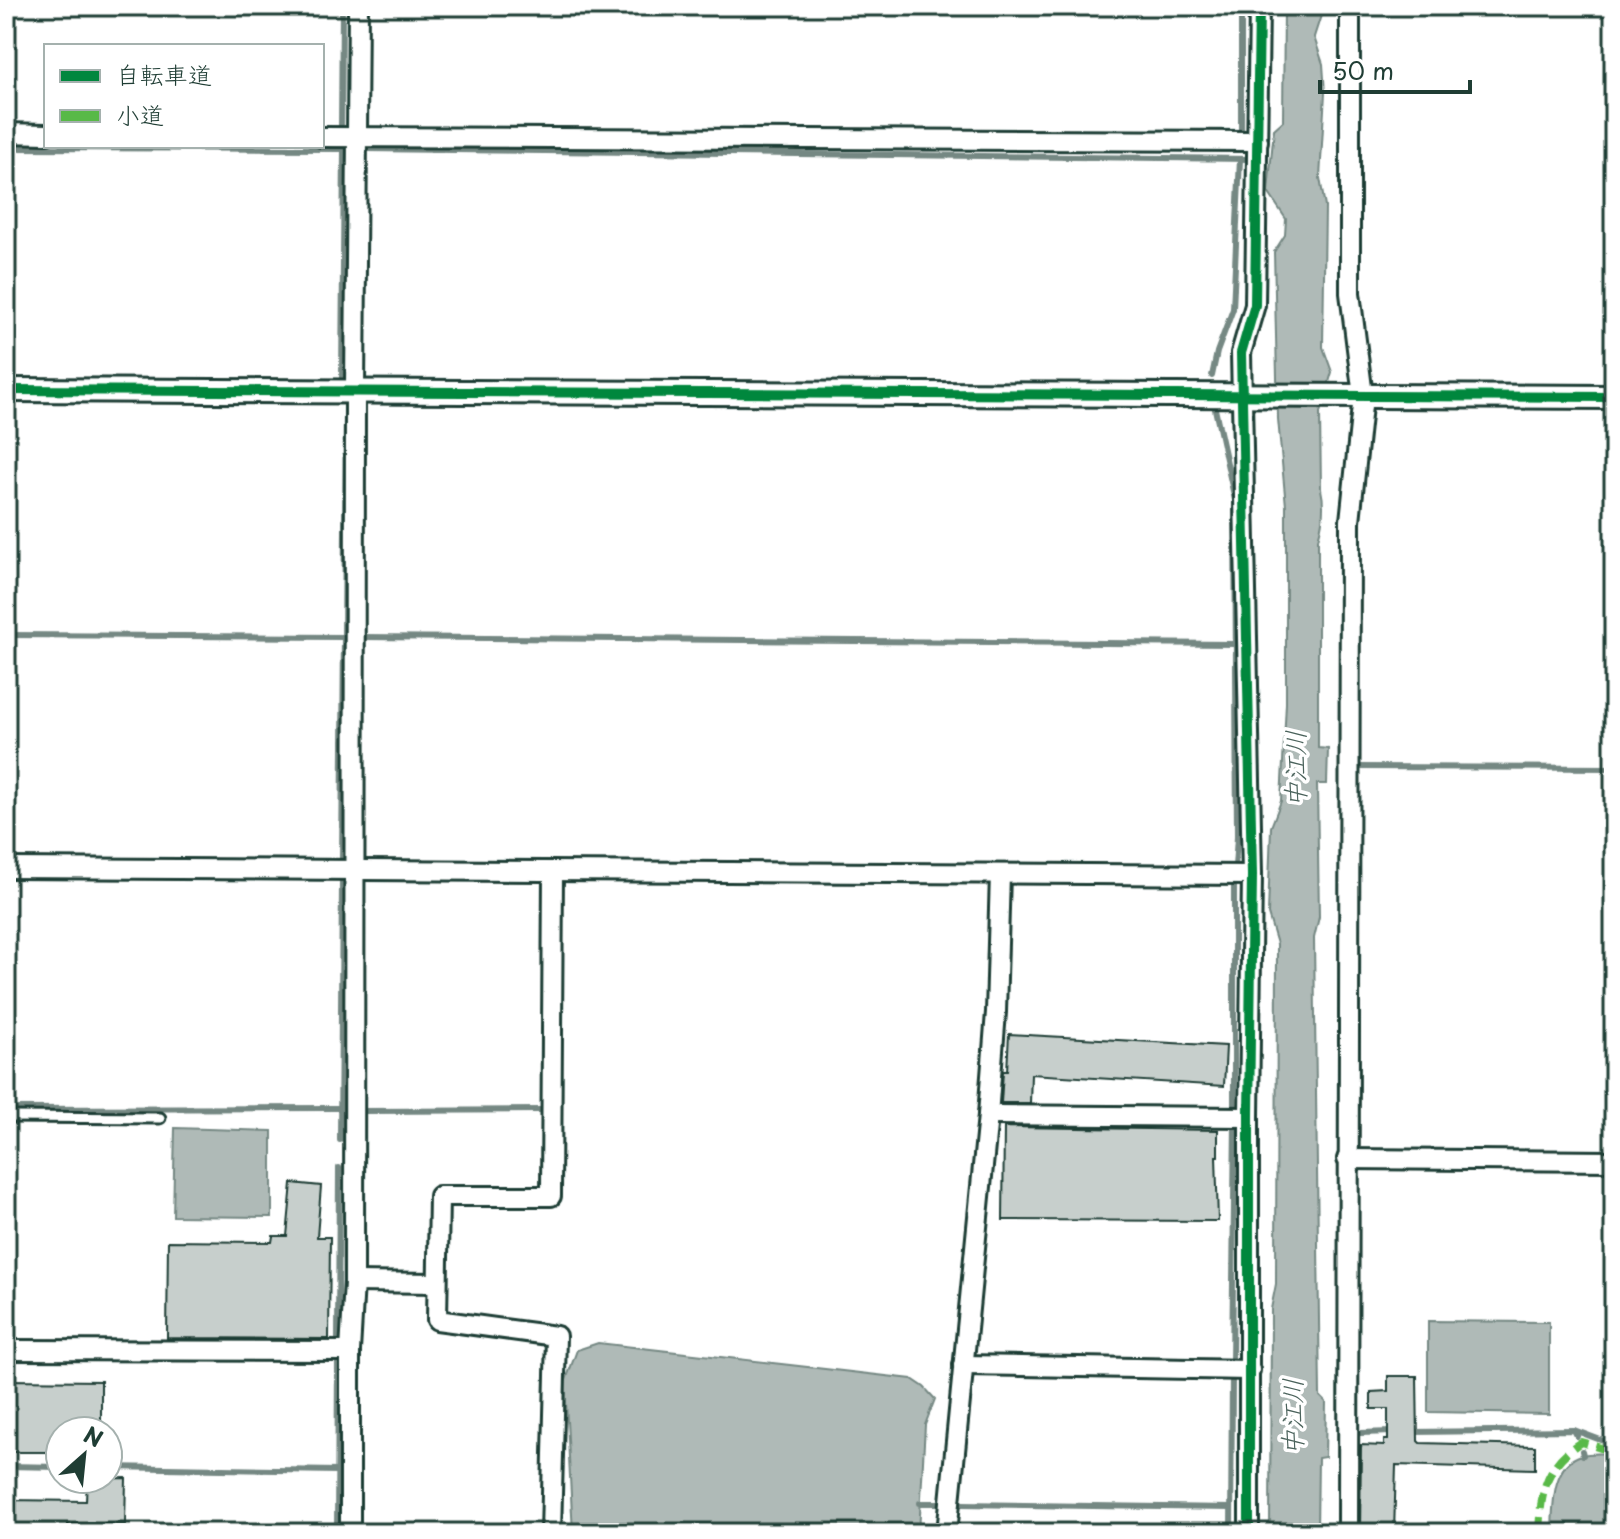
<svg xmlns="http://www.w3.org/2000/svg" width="1620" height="1539" font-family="'Playpen Sans','Klee One',sans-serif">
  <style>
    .water { fill: #afbab7; stroke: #758883; stroke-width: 2 }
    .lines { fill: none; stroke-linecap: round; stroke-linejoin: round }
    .stream { stroke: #758883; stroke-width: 6 }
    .building { fill: #c7cfcc; stroke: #1f3d34; stroke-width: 2 }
    .service-casing { stroke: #1f3d34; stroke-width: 15 }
    .minor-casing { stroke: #1f3d34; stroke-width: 24 }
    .tertiary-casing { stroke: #1f3d34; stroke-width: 28 }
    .service { stroke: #fff; stroke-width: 9 }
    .minor { stroke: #fff; stroke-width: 18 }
    .tertiary { stroke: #fff; stroke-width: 22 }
    .quiet { stroke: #58b947; stroke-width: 8; stroke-dasharray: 16 8; stroke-linecap: butt }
    .cycleway-casing { stroke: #fff; stroke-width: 15 }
    .cycleway { stroke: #00873e; stroke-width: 10 }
    .labels { text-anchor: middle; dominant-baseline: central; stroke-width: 7; stroke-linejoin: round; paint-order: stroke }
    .water-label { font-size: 26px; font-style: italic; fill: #4a625b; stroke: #fff }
  </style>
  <rect width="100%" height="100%" fill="#fff"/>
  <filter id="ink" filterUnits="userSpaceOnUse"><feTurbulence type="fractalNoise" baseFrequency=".0125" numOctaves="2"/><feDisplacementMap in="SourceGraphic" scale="16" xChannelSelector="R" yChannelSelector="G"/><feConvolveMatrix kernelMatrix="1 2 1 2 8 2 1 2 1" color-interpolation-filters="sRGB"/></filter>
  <g filter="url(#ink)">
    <g class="water">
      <path d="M1284 6H1324L1314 37 1323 64 1325 93 1320 178 1325 207 1323 347 1332 372 1320 413 1321 489C1325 506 1323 522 1318 539V748L1328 749 1327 784H1317L1319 917 1314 938 1320 1396 1326 1402 1325 1457 1318 1458 1317 1533H1270L1271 1309 1276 1284 1277 944 1268 914 1271 827 1281 801 1286 703V506L1278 419 1274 252 1285 235 1286 219 1268 192 1274 129 1283 121Z"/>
      <path d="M175 1128 272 1131V1217L173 1216Z"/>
      <path d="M1428 1321 1549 1322V1414L1428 1412Z"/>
      <path d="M598 1343 912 1379 924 1387 935 1399 925 1425 919 1533H573L565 1383 577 1350Z"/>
      <path d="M1608 1453 1614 1456V1533H1552C1553 1508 1551 1463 1582 1455 1590 1453 1600 1454 1608 1453Z"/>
    </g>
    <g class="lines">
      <g class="stream">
        <path d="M1241 6V135"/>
        <path d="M341 131 342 6"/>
        <path d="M6 148 348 149"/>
        <path d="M365 149 1251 159"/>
        <path d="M1212 376 1217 352 1233 309 1240 159"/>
        <path d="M342 380 344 149"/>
        <path d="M1215 409 1235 500 1237 837 1235 867"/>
        <path d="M6 635 346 637"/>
        <path d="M359 637 1236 644"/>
        <path d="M1357 767 1614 768"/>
        <path d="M342 861 346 413"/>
        <path d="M1234 882V1109"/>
        <path d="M6 1109 340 1108"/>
        <path d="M361 1111 545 1110"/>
        <path d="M340 1140 342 882"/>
        <path d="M338 1342 339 1168"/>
        <path d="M1232 1363 1235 1121"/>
        <path d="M1574 1430 1614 1445"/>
        <path d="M1412 1432 1574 1430 1577 1436"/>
        <path d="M1360 1433 1393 1432"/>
        <path d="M1582 1451 1583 1455"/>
        <path d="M6 1466 60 1467"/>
        <path d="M108 1467 338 1471"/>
        <path d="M920 1503H941"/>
        <path d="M962 1504 1231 1508"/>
        <path d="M337 1533 338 1360"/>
        <path d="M1231 1533 1232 1374"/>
      </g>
    </g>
    <g class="building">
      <path d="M1009 1034 1226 1046 1224 1086 1031 1074 1030 1103H1001L1003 1071H1007Z"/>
      <path d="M1004 1127 1218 1130V1156H1216L1218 1221 1003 1220Z"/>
      <path d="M292 1183 321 1186 317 1237H330L329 1339 167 1338 168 1241 272 1242 273 1236H287Z"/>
      <path d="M1388 1376H1417L1418 1441 1420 1443 1535 1446V1469L1396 1465 1394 1533H1360L1361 1445 1384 1446V1440H1388V1409H1371V1392L1388 1391Z"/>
      <path d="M6 1380 101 1381V1431H60V1452H6Z"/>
      <path d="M126 1478 125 1524H68V1533H6V1500L86 1501 87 1479Z"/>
    </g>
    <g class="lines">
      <defs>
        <path id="service" d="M6 1117 160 1118"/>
        <g id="minor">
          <path d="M6 133 46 134"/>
          <path d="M322 137 1258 141"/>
          <path d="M6 868 1252 875"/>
          <path d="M988 1115 1249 1117"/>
          <path d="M1347 1159 1614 1161"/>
          <path d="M354 1282 437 1283"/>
          <path d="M6 1350 350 1351"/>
          <path d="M963 1365 1250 1370"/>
          <path d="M350 1533V1351L354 1282 355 390 358 6"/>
          <path d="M551 1533 556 1336 437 1320 439 1196H551L553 871"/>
          <path d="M947 1533 988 1115 996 1012 1000 874"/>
          <path d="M1249 1533V1117L1252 875 1241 353 1255 305 1259 6"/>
          <path d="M1348 1533 1350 521 1363 396 1350 293V6"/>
        </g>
        <path id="tertiary" d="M6 390 1614 397"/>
      </defs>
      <use href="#service" class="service-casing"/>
      <use href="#minor" class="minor-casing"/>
      <use href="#tertiary" class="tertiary-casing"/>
      <use href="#service" class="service"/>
      <use href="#minor" class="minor"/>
      <use href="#tertiary" class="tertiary"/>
      <path class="quiet" d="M1539 1533C1541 1492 1544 1466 1581 1442L1614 1452"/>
      <defs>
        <g id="cycleway">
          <path d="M6 390 1614 397"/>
          <path d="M1249 1533V1117L1252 875 1241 353 1255 305 1259 6"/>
        </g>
      </defs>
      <use href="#cycleway" class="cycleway-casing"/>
      <use href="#cycleway" class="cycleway"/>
    </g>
  </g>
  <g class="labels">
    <g class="water-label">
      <text transform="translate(1294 769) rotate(-90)">中江川</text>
      <text transform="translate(1291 1417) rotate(-90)">中江川</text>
    </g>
  </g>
  <rect width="1620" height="1539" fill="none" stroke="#fff" stroke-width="32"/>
  <rect x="16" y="16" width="1588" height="1507" fill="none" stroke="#1f3d34" stroke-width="3" filter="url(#ink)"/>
  <rect x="44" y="44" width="280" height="104" fill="#ffffff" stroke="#a5b1ae" stroke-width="2"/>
  <rect x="60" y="70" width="40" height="12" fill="#00873e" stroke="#a5b1ae" stroke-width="2"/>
  <text x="116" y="84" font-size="24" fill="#1f3d34">自転車道</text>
  <rect x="60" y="110" width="40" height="12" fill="#58b947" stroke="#a5b1ae" stroke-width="2"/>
  <text x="116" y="124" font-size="24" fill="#1f3d34">小道</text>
  <g transform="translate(84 1455) rotate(27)"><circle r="38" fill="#ffffff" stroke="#a5b1ae" stroke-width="2"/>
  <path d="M0-6L14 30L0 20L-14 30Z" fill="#1f3d34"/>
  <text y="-12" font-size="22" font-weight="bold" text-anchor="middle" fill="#1f3d34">N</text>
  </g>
  <path d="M1320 80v12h150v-12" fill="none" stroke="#1f3d34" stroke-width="4"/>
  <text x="1332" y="80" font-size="24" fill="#1f3d34" stroke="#ffffff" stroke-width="6" paint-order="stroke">50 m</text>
</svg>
